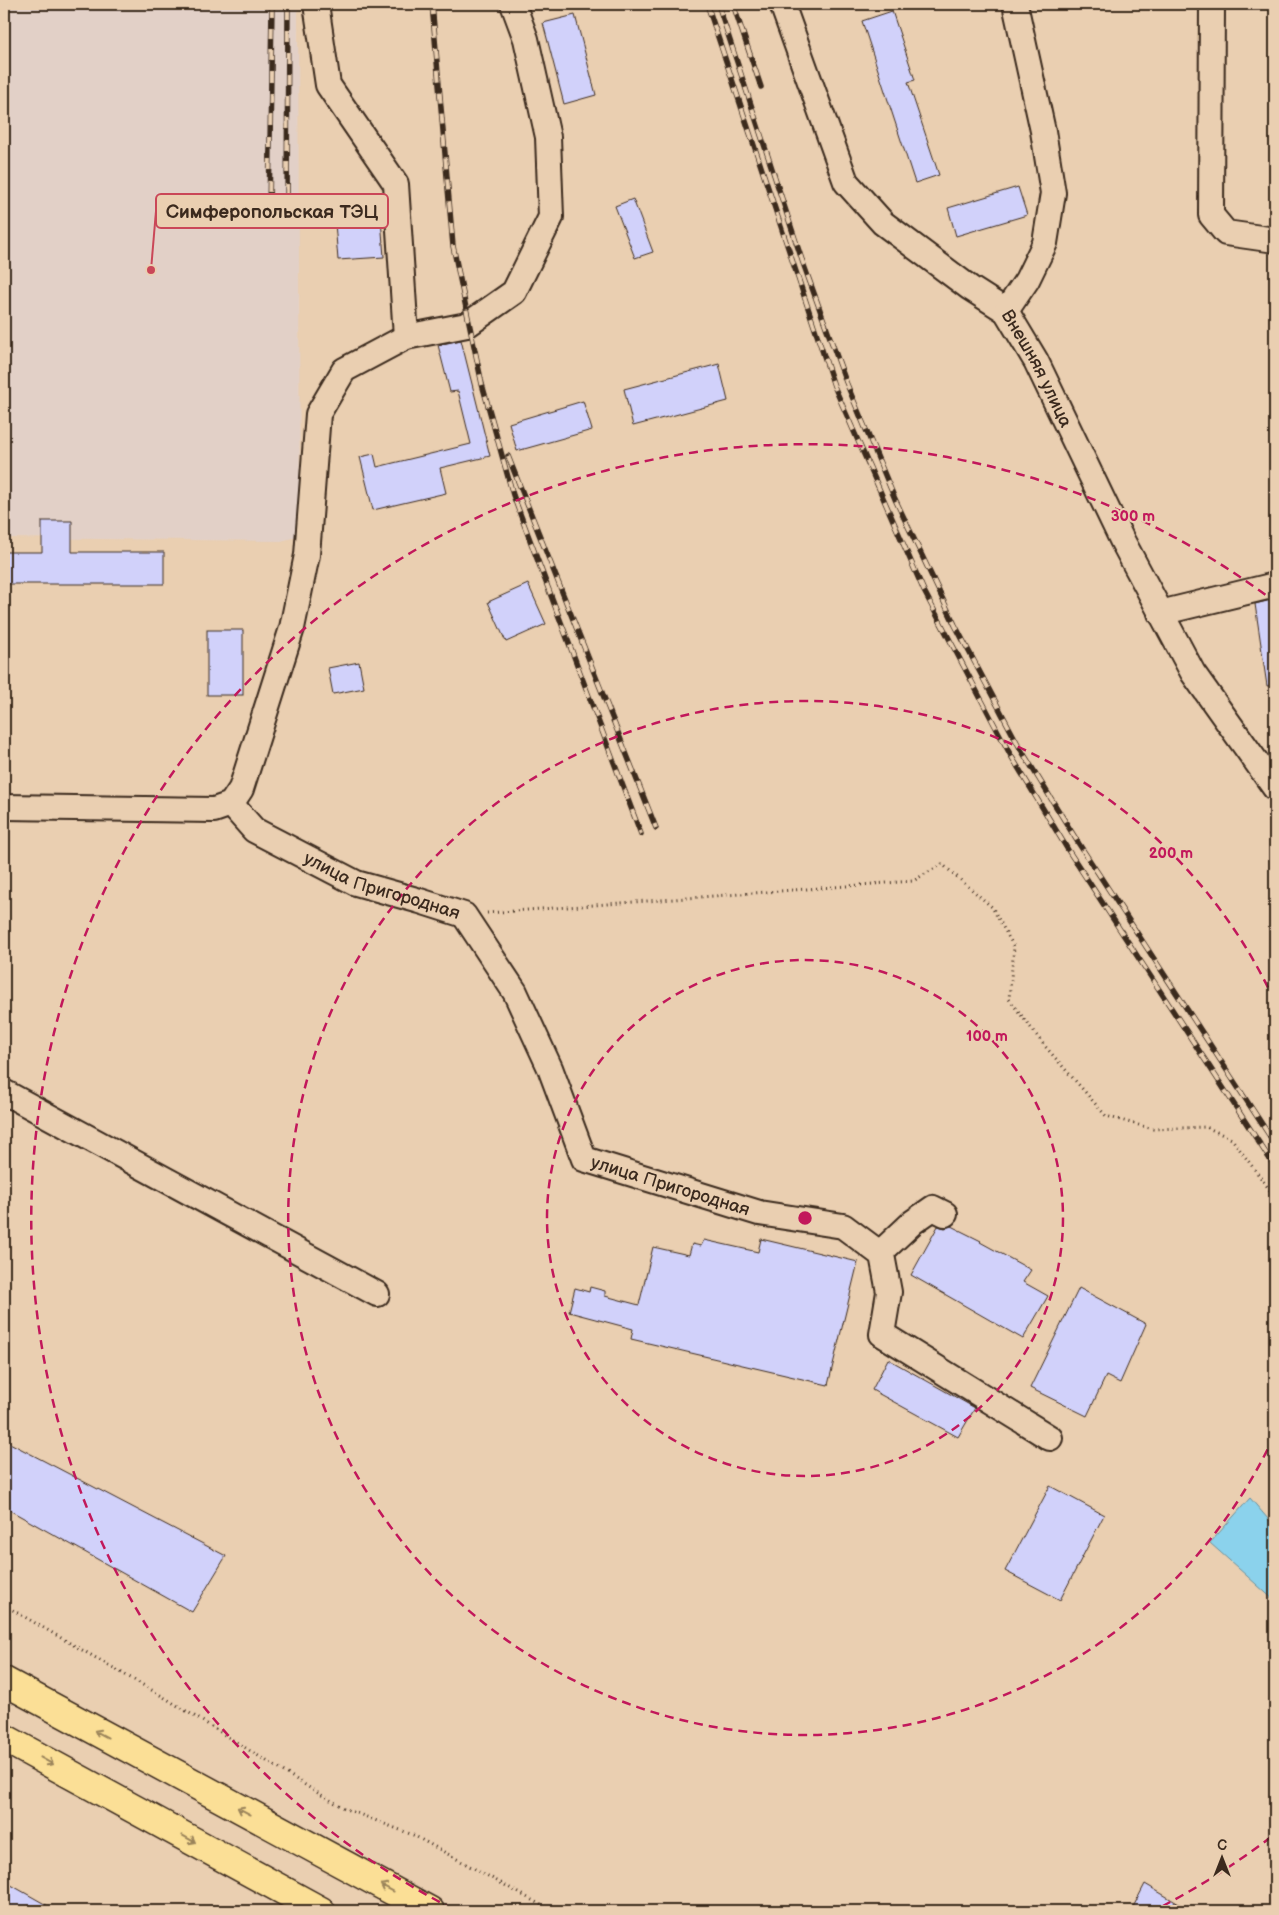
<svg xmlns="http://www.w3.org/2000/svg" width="1279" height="1915" font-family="'Balsamiq Sans',sans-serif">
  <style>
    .built { fill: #e2d0c7 }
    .water { fill: #8bd2ec; stroke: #6b8f9a }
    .building { fill: #d1d1fa; stroke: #3b2a1e }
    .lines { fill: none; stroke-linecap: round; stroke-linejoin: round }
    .minor-casing { stroke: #3b2a1e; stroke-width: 28 }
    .major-casing { stroke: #3b2a1e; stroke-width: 31 }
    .path { stroke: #3b2a1e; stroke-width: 3; stroke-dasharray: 1 4; stroke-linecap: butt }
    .minor { stroke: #eacfb1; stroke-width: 24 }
    .major { stroke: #fbdf96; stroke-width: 28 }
    .rail-casing { stroke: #3b2a1e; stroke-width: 5.5 }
    .rail { stroke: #eacfb1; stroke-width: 4; stroke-dasharray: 11; stroke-linecap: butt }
    .oneway { stroke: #9b845a }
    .ring { fill: none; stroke: #c2185b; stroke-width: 2.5; stroke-dasharray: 9 6 }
    .labels { text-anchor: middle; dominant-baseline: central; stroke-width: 4; stroke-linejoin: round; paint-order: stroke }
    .street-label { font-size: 18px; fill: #3b2a1e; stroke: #eacfb1 }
    .centre { fill: #c2185b; stroke: #eacfb1; stroke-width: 2.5 }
    .ring-label { font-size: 15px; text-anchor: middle; font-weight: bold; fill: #c2185b; stroke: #eacfb1; stroke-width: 4; stroke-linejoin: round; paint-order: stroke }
    .leader { fill: none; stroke: #ca4758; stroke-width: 2 }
    .callout-dot { fill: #ca4758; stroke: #eacfb1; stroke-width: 2 }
    .callout { fill: #eacfb1; stroke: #ca4758; stroke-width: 2 }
    .callout-label { font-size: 19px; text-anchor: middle; font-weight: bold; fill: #3b2a1e }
  </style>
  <rect width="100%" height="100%" fill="#eacfb1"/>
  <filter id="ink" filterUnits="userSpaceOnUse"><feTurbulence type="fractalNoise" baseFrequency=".02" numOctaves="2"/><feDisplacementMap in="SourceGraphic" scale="10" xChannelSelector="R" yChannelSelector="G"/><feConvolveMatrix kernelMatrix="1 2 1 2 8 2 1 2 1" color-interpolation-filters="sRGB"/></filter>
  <g filter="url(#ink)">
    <path class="built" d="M4 4H298L300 536 281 541 4 538Z"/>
    <path class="water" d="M1250 1498 1275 1527V1601L1210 1543Z"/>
    <g class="building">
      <path d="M892 11 915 80 908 82 939 175 915 183 862 21Z"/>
      <path d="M575 15 596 95 564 104 543 23Z"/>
      <path d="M1018 187 1027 215 956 236 948 208Z"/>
      <path d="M379 194 384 257 338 260 333 198Z"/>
      <path d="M633 199 653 252 635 258 615 206Z"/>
      <path d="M461 340 490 456 440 468 446 493 373 510 360 457 374 454 377 467 471 444 458 391 450 392 438 345Z"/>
      <path d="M719 364 728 401 633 426 624 389Z"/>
      <path d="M583 401 592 430 517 451 509 423Z"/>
      <path d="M42 521H72V552H164V584H4V552H42Z"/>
      <path d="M528 584 546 624 506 642 488 602Z"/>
      <path d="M1275 599V685L1267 686 1255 604Z"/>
      <rect x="207" y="630" width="36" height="65"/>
      <path d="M359 662 364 688 333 694 328 668Z"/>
      <path d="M938 1226 945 1228 951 1226 981 1241 980 1242 1031 1270 1023 1282 1048 1296 1023 1339 911 1275Z"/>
      <path d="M761 1239 858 1262 828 1385 631 1339 633 1329 569 1312 575 1288 589 1292 590 1287 605 1291V1296L639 1305 653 1247 689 1255 692 1244 701 1246 704 1240 758 1252Z"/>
      <path d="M1079 1288 1146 1324 1120 1383 1106 1376 1087 1416 1030 1388Z"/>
      <path d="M888 1359 975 1408 958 1437 872 1390Z"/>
      <path d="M4 1440 226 1556 192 1612 4 1507Z"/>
      <path d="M1050 1486 1104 1515 1060 1600 1005 1571Z"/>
      <path d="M4 1881 57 1911H4Z"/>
      <path d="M1145 1884 1191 1911H1131Z"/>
    </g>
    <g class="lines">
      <defs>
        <g id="minor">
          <path d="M316 4 328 85 396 184 406 337 467 325 514 292 551 217 548 137 526 39 513 4"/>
          <path id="s1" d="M782 4 846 182 883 223 970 288 1006 311 1036 361 1122 540 1193 673 1275 788"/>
          <path d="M1212 4 1211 215 1226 233 1275 240"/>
          <path d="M1006 311 1027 280 1045 243 1053 193 1043 131 1015 4"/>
          <path d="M1160 613 1275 585"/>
          <path id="s2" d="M231 804 254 830 356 883 420 901 464 915 515 992 550 1068 584 1159 759 1213 843 1226 882 1255 889 1292 882 1334 1050 1438"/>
          <path d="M4 807 214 810 231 804 241 789 292 628 307 555 318 414 344 370 406 337"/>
          <path d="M4 1092 377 1294"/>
          <path d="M880 1253 913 1222 933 1208 945 1214"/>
        </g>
        <g id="major">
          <path d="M4 1681 430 1911"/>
          <path d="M4 1738 321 1911"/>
        </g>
      </defs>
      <use href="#minor" class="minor-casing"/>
      <use href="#major" class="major-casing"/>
      <g class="path">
        <path d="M487 913 913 881 942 864 992 907 1014 947 1009 999 1044 1045 1106 1116 1153 1129 1206 1127 1232 1139 1275 1197"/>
        <path d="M4 1605 162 1696 318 1793 346 1809 413 1835 552 1911"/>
      </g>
      <use href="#minor" class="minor"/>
      <use href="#major" class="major"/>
      <defs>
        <g id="rail">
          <path d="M432 4 453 246 482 384 513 495 641 834"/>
          <path d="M707 4 834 386 924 591 1010 754 1068 850 1275 1167"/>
          <path d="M718 4 802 260 846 382 895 499 955 625 1020 748 1079 844 1275 1144"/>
          <path d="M733 4 761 87"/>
          <path d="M269 214 272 4"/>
          <path d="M287 217 288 4"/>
          <path d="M508 456 656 828"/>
        </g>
      </defs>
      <use href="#rail" class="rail-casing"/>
      <use href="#rail" class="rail"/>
    </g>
    <defs><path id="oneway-shaft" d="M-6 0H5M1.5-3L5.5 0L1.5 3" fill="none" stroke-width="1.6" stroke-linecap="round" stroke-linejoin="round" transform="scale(1.25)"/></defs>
    <g class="oneway">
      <use href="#oneway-shaft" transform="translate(101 1734) rotate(-152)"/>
      <use href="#oneway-shaft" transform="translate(47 1761) rotate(29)"/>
      <use href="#oneway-shaft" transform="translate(244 1811) rotate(-152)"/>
      <use href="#oneway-shaft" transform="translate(189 1839) rotate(29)"/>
      <use href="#oneway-shaft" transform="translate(387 1888) rotate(-152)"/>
    </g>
  </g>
  <g class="ring">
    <circle cx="805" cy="1218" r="258"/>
    <path d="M1274 1436A517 517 0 1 1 1274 1000"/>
    <path d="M1271 1837A775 775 0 0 1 1157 1909M453 1909A775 775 0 1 1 1271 599"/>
  </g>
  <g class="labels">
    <g class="street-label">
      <text stroke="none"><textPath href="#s1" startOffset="461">Внешняя улица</textPath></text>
      <text stroke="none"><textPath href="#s2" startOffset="175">улица Пригородная</textPath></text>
      <text stroke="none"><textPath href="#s2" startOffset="626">улица Пригородная</textPath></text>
    </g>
  </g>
  <circle cx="805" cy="1218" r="8" class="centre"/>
  <g class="ring-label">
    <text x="1133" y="521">300 m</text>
    <text x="1171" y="858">200 m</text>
    <text x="987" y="1041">100 m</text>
  </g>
  <path class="leader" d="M151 270L156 211"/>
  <circle class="callout-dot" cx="151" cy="270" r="5"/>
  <rect class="callout" x="156" y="194" width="232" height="34" rx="5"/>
  <g class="callout-label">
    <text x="272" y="218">Симферопольская ТЭЦ</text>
  </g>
  <rect width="1279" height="1915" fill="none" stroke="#eacfb1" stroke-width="20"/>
  <rect x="10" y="10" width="1259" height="1895" fill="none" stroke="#3b2a1e" stroke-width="2" filter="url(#ink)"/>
  <g transform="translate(1222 1858)" stroke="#eacfb1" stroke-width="4" paint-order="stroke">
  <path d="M0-4L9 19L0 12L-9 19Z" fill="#3b2a1e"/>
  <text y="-8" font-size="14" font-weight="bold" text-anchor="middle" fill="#3b2a1e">С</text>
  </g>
</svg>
